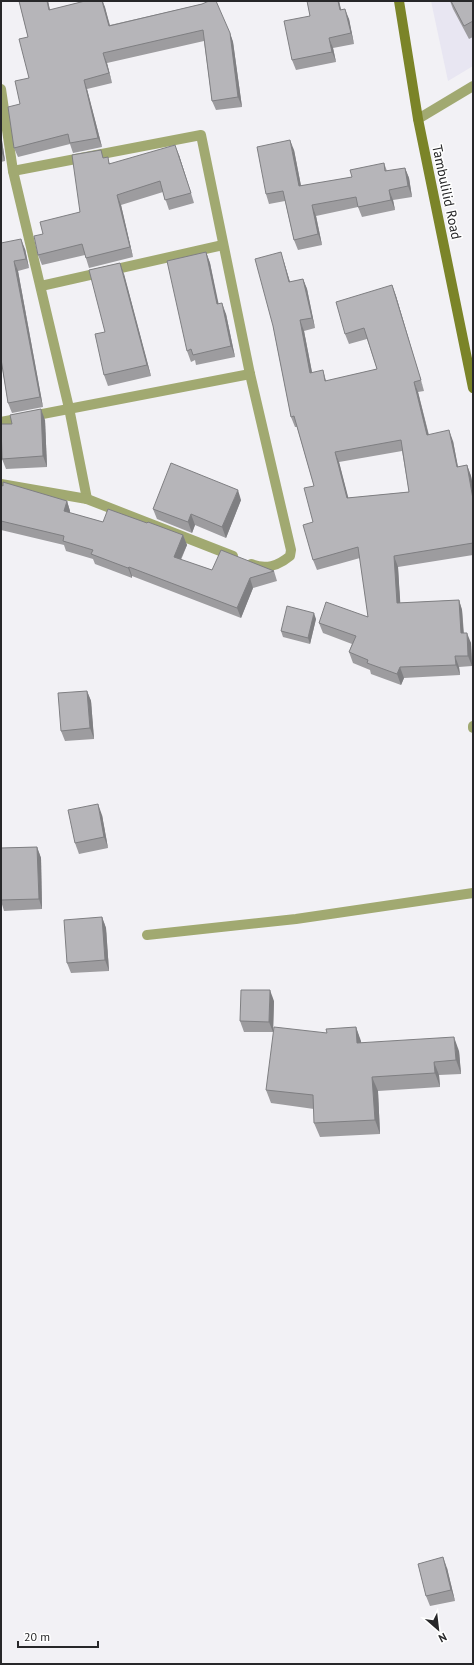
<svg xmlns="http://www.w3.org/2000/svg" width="474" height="1665" font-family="'PT Sans',sans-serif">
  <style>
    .built { fill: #e8e6f2 }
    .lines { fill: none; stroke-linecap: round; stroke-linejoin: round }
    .street { stroke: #a1a971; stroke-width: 10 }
    .secondary { stroke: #7b8428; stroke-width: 10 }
    .wall { fill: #9d9c9f; fill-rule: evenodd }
    .shaded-wall { fill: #7f7f82 }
    .building { fill: #b6b5b9; stroke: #7f7f82; fill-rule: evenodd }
    .labels { text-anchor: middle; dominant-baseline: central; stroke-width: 3; stroke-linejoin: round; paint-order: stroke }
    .street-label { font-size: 14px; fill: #272729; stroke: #fff }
  </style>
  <rect width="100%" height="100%" fill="#f2f1f5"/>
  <path class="built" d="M431 1H473V66L448 81Z"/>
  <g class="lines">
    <g class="street">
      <path d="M1 89 13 171 69 408 87 499"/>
      <path d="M418 119 473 86"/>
      <path d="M13 171 201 135 250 374 291 550 290 556C278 566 266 570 251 564"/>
      <path d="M41 286 223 245"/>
      <path d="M1 422 250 374"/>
      <path d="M1 484 87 499 233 556"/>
      <path d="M473 726V728"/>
      <path d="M147 935 296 919 473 893"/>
    </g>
    <path class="secondary" d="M399 1 418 119 473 388"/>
  </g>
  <g class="wall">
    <path d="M19 1H48L50 10 85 1H103L110 25 202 4 230 33 233 42 242 107 216 110 212 101 204 41 107 63 112 83 87 89 102 147 73 153 70 144 18 157 14 148 20 104 29 78 28 37Z"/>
    <path d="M307 1H339L341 9 349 19 354 44 333 48 336 62 296 70 292 60 310 16Z"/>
    <path d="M450 1H473V37L469 39 453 9Z"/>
    <path d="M1 134 5 161 1 162Z"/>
    <path d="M294 150 301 186 352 177 384 163 387 171 405 168 409 178 412 197 393 200 395 210 362 217 358 207 316 216 322 245 298 250 294 240 285 201 269 204 266 194Z"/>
    <path d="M179 155 194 203 169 210 163 192 121 205 133 257 89 268 85 255 42 265 38 255 43 234 80 212 104 158 111 164Z"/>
    <path d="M1 243 25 249 29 268 18 271 43 407 12 413 8 403 2 367H1Z"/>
    <path d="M206 252 210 263 218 304 226 314 235 357 196 365 195 360 191 362 187 351Z"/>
    <path d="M284 262 290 282 303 279 307 289 315 328 304 331 312 372 326 381 377 369 367 339 349 344 345 334 392 285 396 296 424 391 418 392 429 435 453 441 458 467 467 465 471 476 473 487V555L398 567 400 603 459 600 462 610 464 633 471 643 472 666 459 667 460 675 404 678 401 685 371 674 370 670 353 663 349 652 352 644 323 633 319 623 368 617 360 558 317 570 313 560V522L314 486 297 427H295L291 417 273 326ZM402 451 409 492 348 498 339 462Z"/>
    <path d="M124 274 151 376 108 386 104 375 105 332Z"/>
    <path d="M45 420 47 467 6 469 2 459 12 424Z"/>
    <path d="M1 485 67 501 70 511V513L103 522 183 535 187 545 181 560 212 570 274 571 277 581 253 588 241 618 132 576V578L95 564 93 559 66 551 64 545 1 530Z"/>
    <path d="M241 500 226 538 195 525 192 533 157 519 153 509Z"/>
    <path d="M316 619 310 644 283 637 281 631Z"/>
    <path d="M87 691 91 701 94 739 65 741 61 731Z"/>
    <path d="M102 815 108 848 79 854 75 843Z"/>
    <path d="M37 847 41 858 42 909 4 911 1 901V848Z"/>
    <path d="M102 917 106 928 109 971 71 973 67 963Z"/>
    <path d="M274 1001 273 1032H244L240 1021Z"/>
    <path d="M356 1027 361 1043 459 1051 461 1074 439 1075 440 1087 378 1091 380 1134 320 1137 314 1123V1109L271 1103 266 1090 327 1033Z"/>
    <path d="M447 1568 455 1601 430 1606 426 1596Z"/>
  </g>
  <g class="shaded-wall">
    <path d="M47 1H48L52 20 49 10Z"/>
    <path d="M102 1 105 7 112 35 109 26Z"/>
    <path d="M338 1H339L343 20 340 10Z"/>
    <path d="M345 9 349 19 354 44 351 33Z"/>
    <path d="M230 33 233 42 242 107 238 97Z"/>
    <path d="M329 38 333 48 336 62 332 52Z"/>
    <path d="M103 53 107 63 112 83Z"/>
    <path d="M84 80 87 89 102 147 98 138Z"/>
    <path d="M1 134 5 161 1 151Z"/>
    <path d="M290 140 294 150 303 196 299 186Z"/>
    <path d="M175 145 179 155 194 203 191 193Z"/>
    <path d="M405 168 409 178 412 197 408 186Z"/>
    <path d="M389 190 393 200 395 210 391 200Z"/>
    <path d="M117 195 121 205 133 257 130 247Z"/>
    <path d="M312 205 316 216 322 245 318 234Z"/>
    <path d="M21 239 25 249 29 268 26 259Z"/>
    <path d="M206 252 210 263 221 315 217 304Z"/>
    <path d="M281 252 293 292 289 282Z"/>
    <path d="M14 261 18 271 43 407 40 397Z"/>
    <path d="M120 263 124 274 151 376 147 365Z"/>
    <path d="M303 279 307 289 315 328 312 318Z"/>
    <path d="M392 285 396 296 424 391 421 380Z"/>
    <path d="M222 303 226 314 235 357 231 346Z"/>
    <path d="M300 320 304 331 314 383 310 373Z"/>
    <path d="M323 370 329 392 325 381Z"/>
    <path d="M414 382 418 392 431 445 427 435Z"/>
    <path d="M41 409 45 420 47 467 43 456Z"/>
    <path d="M449 430 453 441 460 478 457 467Z"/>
    <path d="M335 452 339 462 351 508 347 498Z"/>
    <path d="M467 465 471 476 473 487V499Z"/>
    <path d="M238 490 241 500 226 538 222 527Z"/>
    <path d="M67 501 70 511 67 521 64 511Z"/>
    <path d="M191 514 195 525 192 533 188 522Z"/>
    <path d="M183 535 187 545 177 567 174 557Z"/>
    <path d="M394 556 398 567 401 614 397 603Z"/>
    <path d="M129 567 132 576V578L128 568Z"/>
    <path d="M250 578 253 588 241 618 237 608Z"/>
    <path d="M459 600 462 610 464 643 461 633Z"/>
    <path d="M314 613 316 619 310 644 308 638Z"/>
    <path d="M467 633 471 643 472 666 468 656Z"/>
    <path d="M455 656 459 667 460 675 456 665Z"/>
    <path d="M400 667 404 678 401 685 397 674Z"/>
    <path d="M87 691 91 701 94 739 90 728Z"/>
    <path d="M98 804 102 815 108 848 104 837Z"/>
    <path d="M37 847 41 858 42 909 39 899Z"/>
    <path d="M102 917 106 928 109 971 105 960Z"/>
    <path d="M270 990 274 1001 273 1032 269 1022Z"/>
    <path d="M356 1027 361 1041 362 1057 357 1043Z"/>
    <path d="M454 1037 459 1051 461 1074 456 1060Z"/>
    <path d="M434 1062 439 1075 440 1087 435 1073Z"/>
    <path d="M372 1077 378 1091 380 1134 375 1120Z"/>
    <path d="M443 1557 447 1568 455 1601 451 1590Z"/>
  </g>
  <g class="building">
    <path d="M19 1H47L49 10 85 1H102L109 26 202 4 209 1H216L230 33 238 97 212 101 203 30 103 53 109 73 84 80 98 138 70 143 68 134 14 148 8 107 20 104 15 81 29 78 19 39 28 37Z"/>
    <path d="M307 1H338L340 10 345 9 351 33 329 38 332 52 292 60 284 21 310 16Z"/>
    <path d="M451 1H473V21L464 26Z"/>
    <path d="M290 140 299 186 352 177 350 170 384 163 385 171 405 168 408 186 389 190 391 200 358 207 356 197 312 205 318 234 294 240 283 191 266 194 257 147Z"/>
    <path d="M175 145 191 193 165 200 160 181 117 195 130 247 86 258 82 244 38 255 34 236 43 234 40 222 80 212 72 155 101 150 103 158 108 157 109 164Z"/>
    <path d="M21 239 26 259 14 261 40 397 8 403 1 359V243Z"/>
    <path d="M206 252 217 304 222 303 231 346 193 355 191 349 187 351 167 261Z"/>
    <path d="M281 252 289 282 303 279 312 318 300 320 310 373 323 370 325 381 377 369 364 328 345 334 336 302 392 285 421 380 414 382 427 435 449 430 457 467 467 465 473 499V543L394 556 397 603 459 600 461 633H467L468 656H455L456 665 400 667 397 674 367 663 368 660 349 652 356 636 319 623 326 602 368 617 358 547 313 560 303 525 313 522 304 488 314 486 294 416 291 417 273 326 255 259ZM401 440 409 492 347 498 335 452Z"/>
    <path d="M120 263 147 365 104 375 95 334 105 332 89 270Z"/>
    <path d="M41 409 43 456 2 459 1 424H12L10 415Z"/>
    <path d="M171 463 238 490 222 527 191 514 188 522 153 509Z"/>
    <path d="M3 482 67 501 64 511 103 522 108 509 147 523 148 522 183 535 174 557 212 570 221 550 274 571 250 578 237 608 129 567 128 568 91 554 93 550 63 541 64 536 1 521V485L3 486Z"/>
    <path d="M287 606 314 613 308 638 281 631Z"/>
    <path d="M87 691 90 728 61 731 58 693Z"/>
    <path d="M98 804 104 837 75 843 68 810Z"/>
    <path d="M37 847 39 899 1 900V848Z"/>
    <path d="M102 917 105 960 67 963 64 920Z"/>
    <path d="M241 990H270L269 1022 240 1021Z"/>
    <path d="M274 1027 327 1033 326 1029 356 1027 357 1043 454 1037 456 1060 434 1062 435 1073 372 1077 375 1120 314 1123 313 1095 266 1090Z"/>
    <path d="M443 1557 451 1590 426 1596 418 1564Z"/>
  </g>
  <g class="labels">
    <g class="street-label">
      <text transform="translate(447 192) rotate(78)">Tambulilid Road</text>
    </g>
  </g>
  <rect width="474" height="1665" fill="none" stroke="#272729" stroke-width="4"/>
  <g transform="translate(438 1629) rotate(152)" stroke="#ffffff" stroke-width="3" paint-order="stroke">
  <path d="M0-3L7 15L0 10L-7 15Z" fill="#272729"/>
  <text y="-6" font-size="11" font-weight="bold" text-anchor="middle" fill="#272729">N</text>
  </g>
  <path d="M18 1641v6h80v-6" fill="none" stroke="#272729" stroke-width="2"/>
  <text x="24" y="1641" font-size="12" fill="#272729" stroke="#ffffff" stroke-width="3" paint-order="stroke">20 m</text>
</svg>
